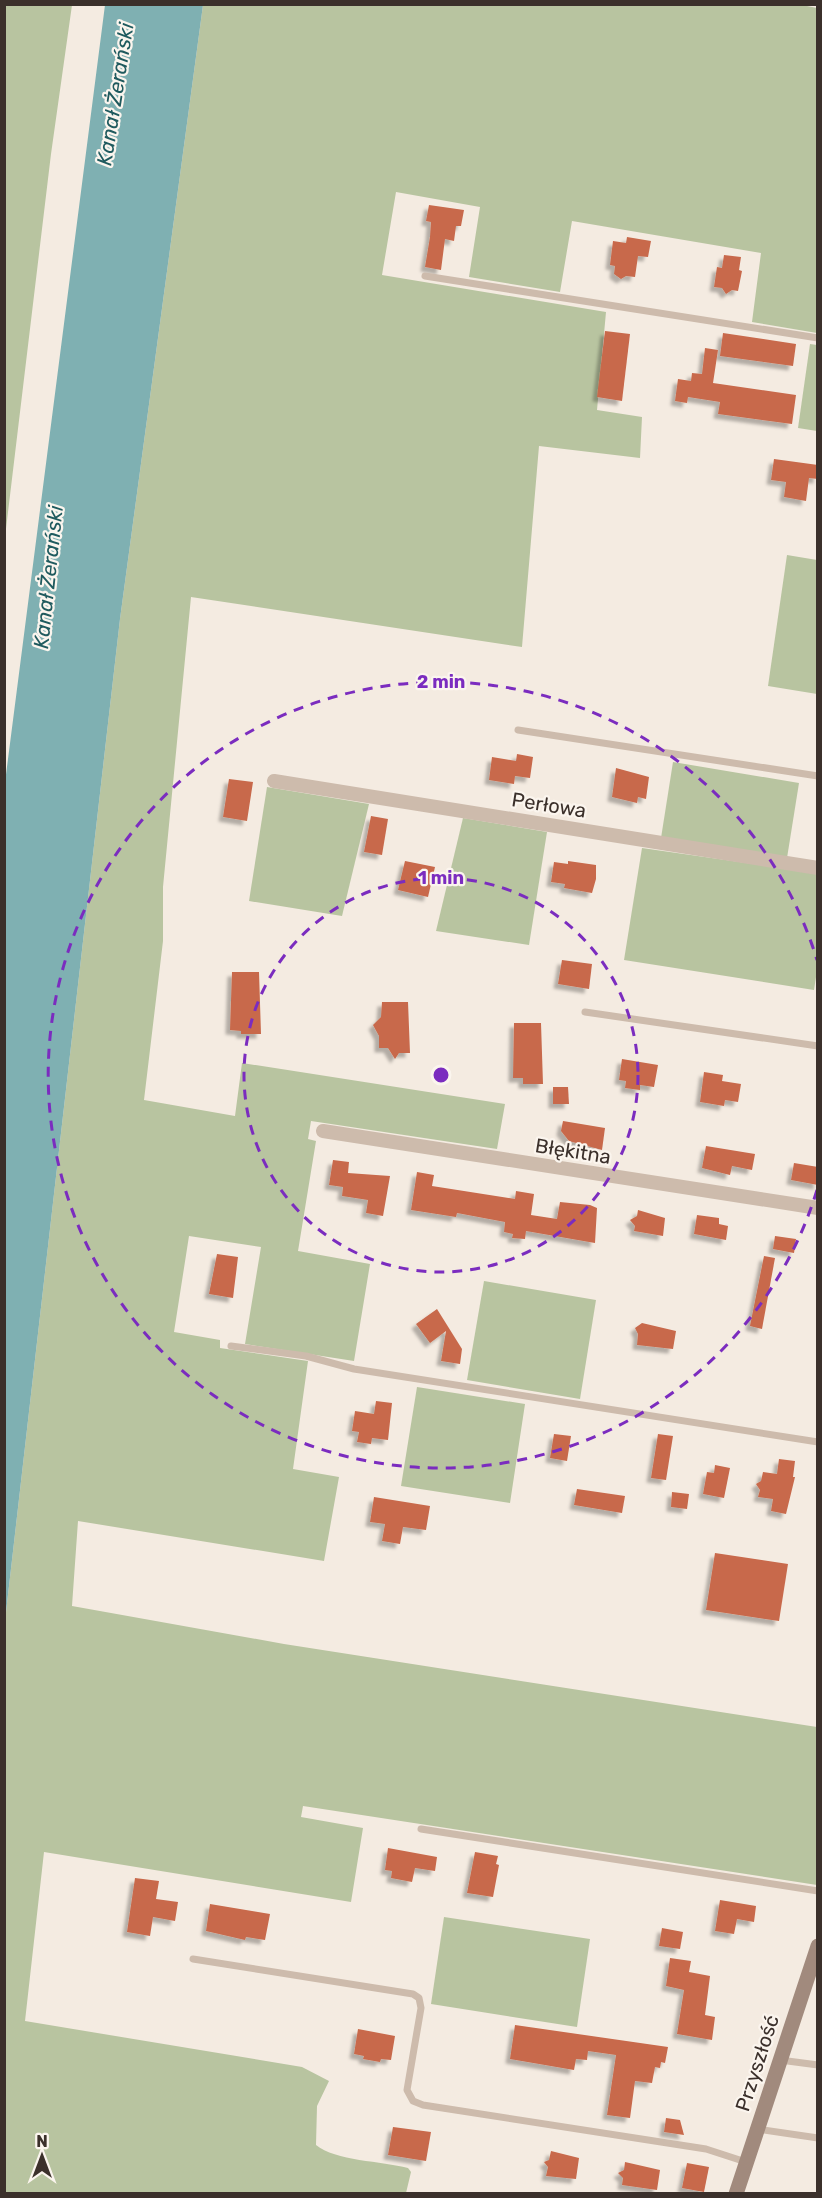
<svg xmlns="http://www.w3.org/2000/svg" width="822" height="2198" font-family="Rubik,sans-serif">
  <style>
    .green { fill: #b8c4a0 }
    .water { fill: #7fb0b2 }
    .building { fill: #c8694b; filter: url(#shadow) }
    .lines { fill: none; stroke-linecap: round; stroke-linejoin: round }
    .lane { stroke: #cdbbac; stroke-width: 7 }
    .street { stroke: #cdbbac; stroke-width: 14 }
    .secondary { stroke: #a18a7d; stroke-width: 15 }
    .ring { fill: none; stroke: #7b2cbf; stroke-width: 3; stroke-dasharray: 10 8 }
    .labels { text-anchor: middle; dominant-baseline: central; stroke-width: 4.5; stroke-linejoin: round; paint-order: stroke }
    .street-label { font-size: 20px; fill: #3b302b; stroke: #fbf5ee }
    .water-label { font-size: 21px; font-style: italic; fill: #1f5a5e; stroke: #fbf5ee }
    .centre { fill: #7b2cbf; stroke: #fbf5ee; stroke-width: 3 }
    .ring-label { font-size: 18px; text-anchor: middle; font-weight: bold; fill: #7b2cbf; stroke: #fbf5ee; stroke-width: 4.5; stroke-linejoin: round; paint-order: stroke }
  </style>
  <defs>
    <filter id="shadow"><feDropShadow dx="-4.5" dy="4.5" stdDeviation="1.5" flood-color="#0004"/></filter>
  </defs>
  <rect width="100%" height="100%" fill="#f4ebe1"/>
  <g class="green">
    <path d="M5 4 72 5 51 154 5 537Z"/>
    <path d="M797 4 817 8V333L752 322 761 253 572 221 560 292 469 277 480 207 396 192 382 275 606 312 597 410 642 417 640 458 539 446 522 647 191 597 163 887V941L144 1100 235 1116 242 1063 505 1104 497 1149 311 1121 308 1139 316 1141 298 1251 370 1264 354 1361 245 1344 261 1247 189 1236 174 1332 220 1340V1348L308 1361 293 1469 339 1477 324 1561 78 1521 72 1606 284 1644 817 1727V1885L303 1806 301 1817 363 1828 351 1902 44 1852 25 2021 302 2067 329 2081 317 2106 316 2145C335 2161 382 2161 408 2168L411 2172 406 2193 5 2194V1621L120 619 203 5Z"/>
    <path d="M810 344 817 345V431L798 428Z"/>
    <path d="M787 555 817 560V694L768 686Z"/>
    <path d="M673 762 799 783 787 858 661 838Z"/>
    <path d="M267 787 369 804 342 916 249 901Z"/>
    <path d="M463 818 547 832 529 945 436 931Z"/>
    <path d="M642 848 817 873 818 964 814 990 624 960Z"/>
    <path d="M484 1281 596 1300 580 1399 467 1380Z"/>
    <path d="M417 1387 525 1404 510 1503 401 1486Z"/>
    <path d="M444 1917 590 1939 577 2027 431 2004Z"/>
  </g>
  <path class="water" d="M105 5H203L120 619 5 1621 4 790Z"/>
  <g class="building">
    <path d="M429 205 464 210 461 226H456L454 241 445 239 441 270 425 267 430 237 431 222 426 221Z"/>
    <path d="M627 237 651 241 648 257 638 256 635 277 626 276 621 279 614 274 615 266 610 265 613 241 626 243Z"/>
    <path d="M724 255 741 257 739 270 742 271 738 291 732 290 726 294 722 288 714 287 717 267 722 268Z"/>
    <path d="M605 331 630 334 622 401 597 397Z"/>
    <path d="M723 333 796 344 793 366 720 356Z"/>
    <path d="M705 348 718 350 713 383 796 395 792 424 718 414 720 402 688 397 687 403 675 401 678 379 691 381 692 373 702 374Z"/>
    <path d="M774 459 818 465V479L809 478 806 501 784 497 786 482 771 480Z"/>
    <path d="M517 754 533 757 530 778 515 776 514 784 489 780 492 757 516 761Z"/>
    <path d="M616 768 649 777 646 799 638 797 637 803 612 797Z"/>
    <path d="M229 779 253 782 247 821 223 817Z"/>
    <path d="M371 816 388 819 382 855 364 852Z"/>
    <path d="M405 861 435 867 428 897 398 890Z"/>
    <path d="M568 861 596 865V879L592 893 564 888 565 884 551 882 554 862 568 864Z"/>
    <path d="M562 960 592 964 589 989 558 984Z"/>
    <path d="M232 972H259L261 1034H241V1031L230 1030Z"/>
    <path d="M382 1002H408L410 1053H399L395 1059 388 1048H379V1036L373 1025 381 1017Z"/>
    <path d="M514 1023H541L543 1084H523V1078H513Z"/>
    <path d="M622 1059 658 1065 654 1087 640 1085V1090L625 1088 626 1081 619 1080Z"/>
    <path d="M704 1072 723 1075 722 1081 741 1084 738 1102 725 1100 724 1106 700 1102Z"/>
    <path d="M553 1087H568L569 1104H553Z"/>
    <path d="M563 1121 605 1128 602 1150 569 1141 561 1131Z"/>
    <path d="M706 1146 755 1154 752 1170 732 1166 730 1175 702 1168Z"/>
    <path d="M333 1160 349 1162 348 1173 390 1176 383 1216 366 1213 368 1200 342 1196 343 1187 329 1185Z"/>
    <path d="M794 1163 818 1167V1185L791 1180Z"/>
    <path d="M417 1172 434 1175 432 1186 515 1199 516 1191 534 1194 531 1215 557 1219 560 1202 590 1205 597 1208 595 1243 526 1231 525 1239 512 1238 513 1234 504 1232 505 1222 457 1213 456 1217 411 1210Z"/>
    <path d="M638 1210 665 1218 663 1236 634 1231 635 1226 630 1220 637 1216Z"/>
    <path d="M697 1215 719 1218V1224L728 1226 726 1240 694 1234Z"/>
    <path d="M775 1236 796 1239 794 1253 773 1249Z"/>
    <path d="M217 1254 238 1257 233 1298 209 1294Z"/>
    <path d="M764 1256 775 1258 762 1329 750 1326Z"/>
    <path d="M437 1309 462 1349 460 1364 441 1361 446 1331 430 1343 416 1324Z"/>
    <path d="M642 1323 676 1331 673 1349 637 1345 638 1334 635 1328Z"/>
    <path d="M376 1401 392 1403 388 1440 372 1438 371 1444 357 1442 359 1432 352 1431 355 1411 374 1414Z"/>
    <path d="M554 1434 571 1436 567 1461 550 1458Z"/>
    <path d="M658 1434 673 1436 666 1480 651 1478Z"/>
    <path d="M779 1459 795 1461 793 1477H795L786 1514 771 1511 773 1499 758 1497 760 1490 756 1484 761 1481 763 1472 777 1474Z"/>
    <path d="M715 1465 730 1468 724 1498 703 1494 707 1472 714 1473Z"/>
    <path d="M577 1489 625 1496 622 1513 574 1505Z"/>
    <path d="M672 1492 689 1494 687 1509 671 1507Z"/>
    <path d="M374 1497 430 1506 426 1530 403 1527 400 1544 382 1541 385 1524 370 1522Z"/>
    <path d="M715 1553 788 1564 779 1621 706 1610Z"/>
    <path d="M388 1848 437 1857 435 1871 415 1868 412 1882 391 1878 392 1871 385 1870Z"/>
    <path d="M475 1852 498 1856 496 1864 499 1865 493 1897 467 1893Z"/>
    <path d="M135 1878 159 1881 156 1899 178 1902 175 1921 153 1917 150 1936 127 1932Z"/>
    <path d="M720 1900 756 1906 754 1922 737 1919 734 1934 715 1931Z"/>
    <path d="M210 1904 270 1914 265 1940 246 1937 245 1940 206 1931Z"/>
    <path d="M662 1928 683 1932 680 1949 659 1946Z"/>
    <path d="M670 1958 691 1961 689 1972 710 1976 705 2015 715 2017 712 2040 677 2034 684 1990 666 1986Z"/>
    <path d="M515 2025 668 2047 665 2063 661 2062 660 2068 655 2067 652 2083 635 2081 630 2118 607 2115 616 2055 588 2051 587 2060 576 2059 574 2070 510 2059Z"/>
    <path d="M358 2029 395 2036 391 2060 381 2059 380 2062 363 2059 364 2056 354 2054Z"/>
    <path d="M666 2118 680 2120 684 2135 664 2132Z"/>
    <path d="M393 2127 431 2132 426 2161 388 2155Z"/>
    <path d="M551 2151 579 2158 576 2179 546 2176 548 2167 544 2162 549 2160Z"/>
    <path d="M625 2162 660 2170 657 2190 622 2185 623 2178 618 2173 624 2170Z"/>
    <path d="M687 2163 709 2167 704 2192 682 2188Z"/>
  </g>
  <g class="lines">
    <g class="lane">
      <path d="M425 276 818 338"/>
      <path d="M518 730 818 776"/>
      <path d="M585 1012 818 1046"/>
      <path d="M231 1346 306 1356 354 1369 818 1442"/>
      <path d="M421 1829 818 1891"/>
      <path d="M193 1959 413 1994 419 1998 421 2008 407 2090 413 2101 423 2105 706 2149 746 2162"/>
      <path d="M780 2060 818 2065"/>
      <path d="M757 2129 818 2138"/>
    </g>
    <g class="street">
      <path d="M274 781 818 868"/>
      <path d="M323 1131 818 1208"/>
    </g>
    <path class="secondary" d="M736 2194 818 1946"/>
  </g>
  <g class="ring">
    <circle cx="441" cy="1075" r="197"/>
    <path d="M817 1190A393 393 0 1 1 817 960"/>
  </g>
  <g class="labels">
    <g class="street-label">
      <text transform="translate(549 805) rotate(9)">Perłowa</text>
      <text transform="translate(573 1151) rotate(9)">Błękitna</text>
      <text transform="translate(757 2063) rotate(-72)">Przyszłość</text>
    </g>
    <g class="water-label">
      <text transform="translate(115 94) rotate(-81)">Kanał Żerański</text>
      <text transform="translate(48 577) rotate(-84)">Kanał Żerański</text>
    </g>
  </g>
  <circle cx="441" cy="1075" r="9" class="centre"/>
  <g class="ring-label">
    <text x="441" y="688">2 min</text>
    <text x="441" y="884">1 min</text>
  </g>
  <rect width="822" height="2198" fill="none" stroke="#3b302b" stroke-width="12"/>
  <g transform="translate(42 2156)" stroke="#fbf5ee" stroke-width="4.5" paint-order="stroke">
  <path d="M0-4.5L10 22L0 15L-10 22Z" fill="#3b302b"/>
  <text y="-9" font-size="16" font-weight="bold" text-anchor="middle" fill="#3b302b">N</text>
  </g>
</svg>
